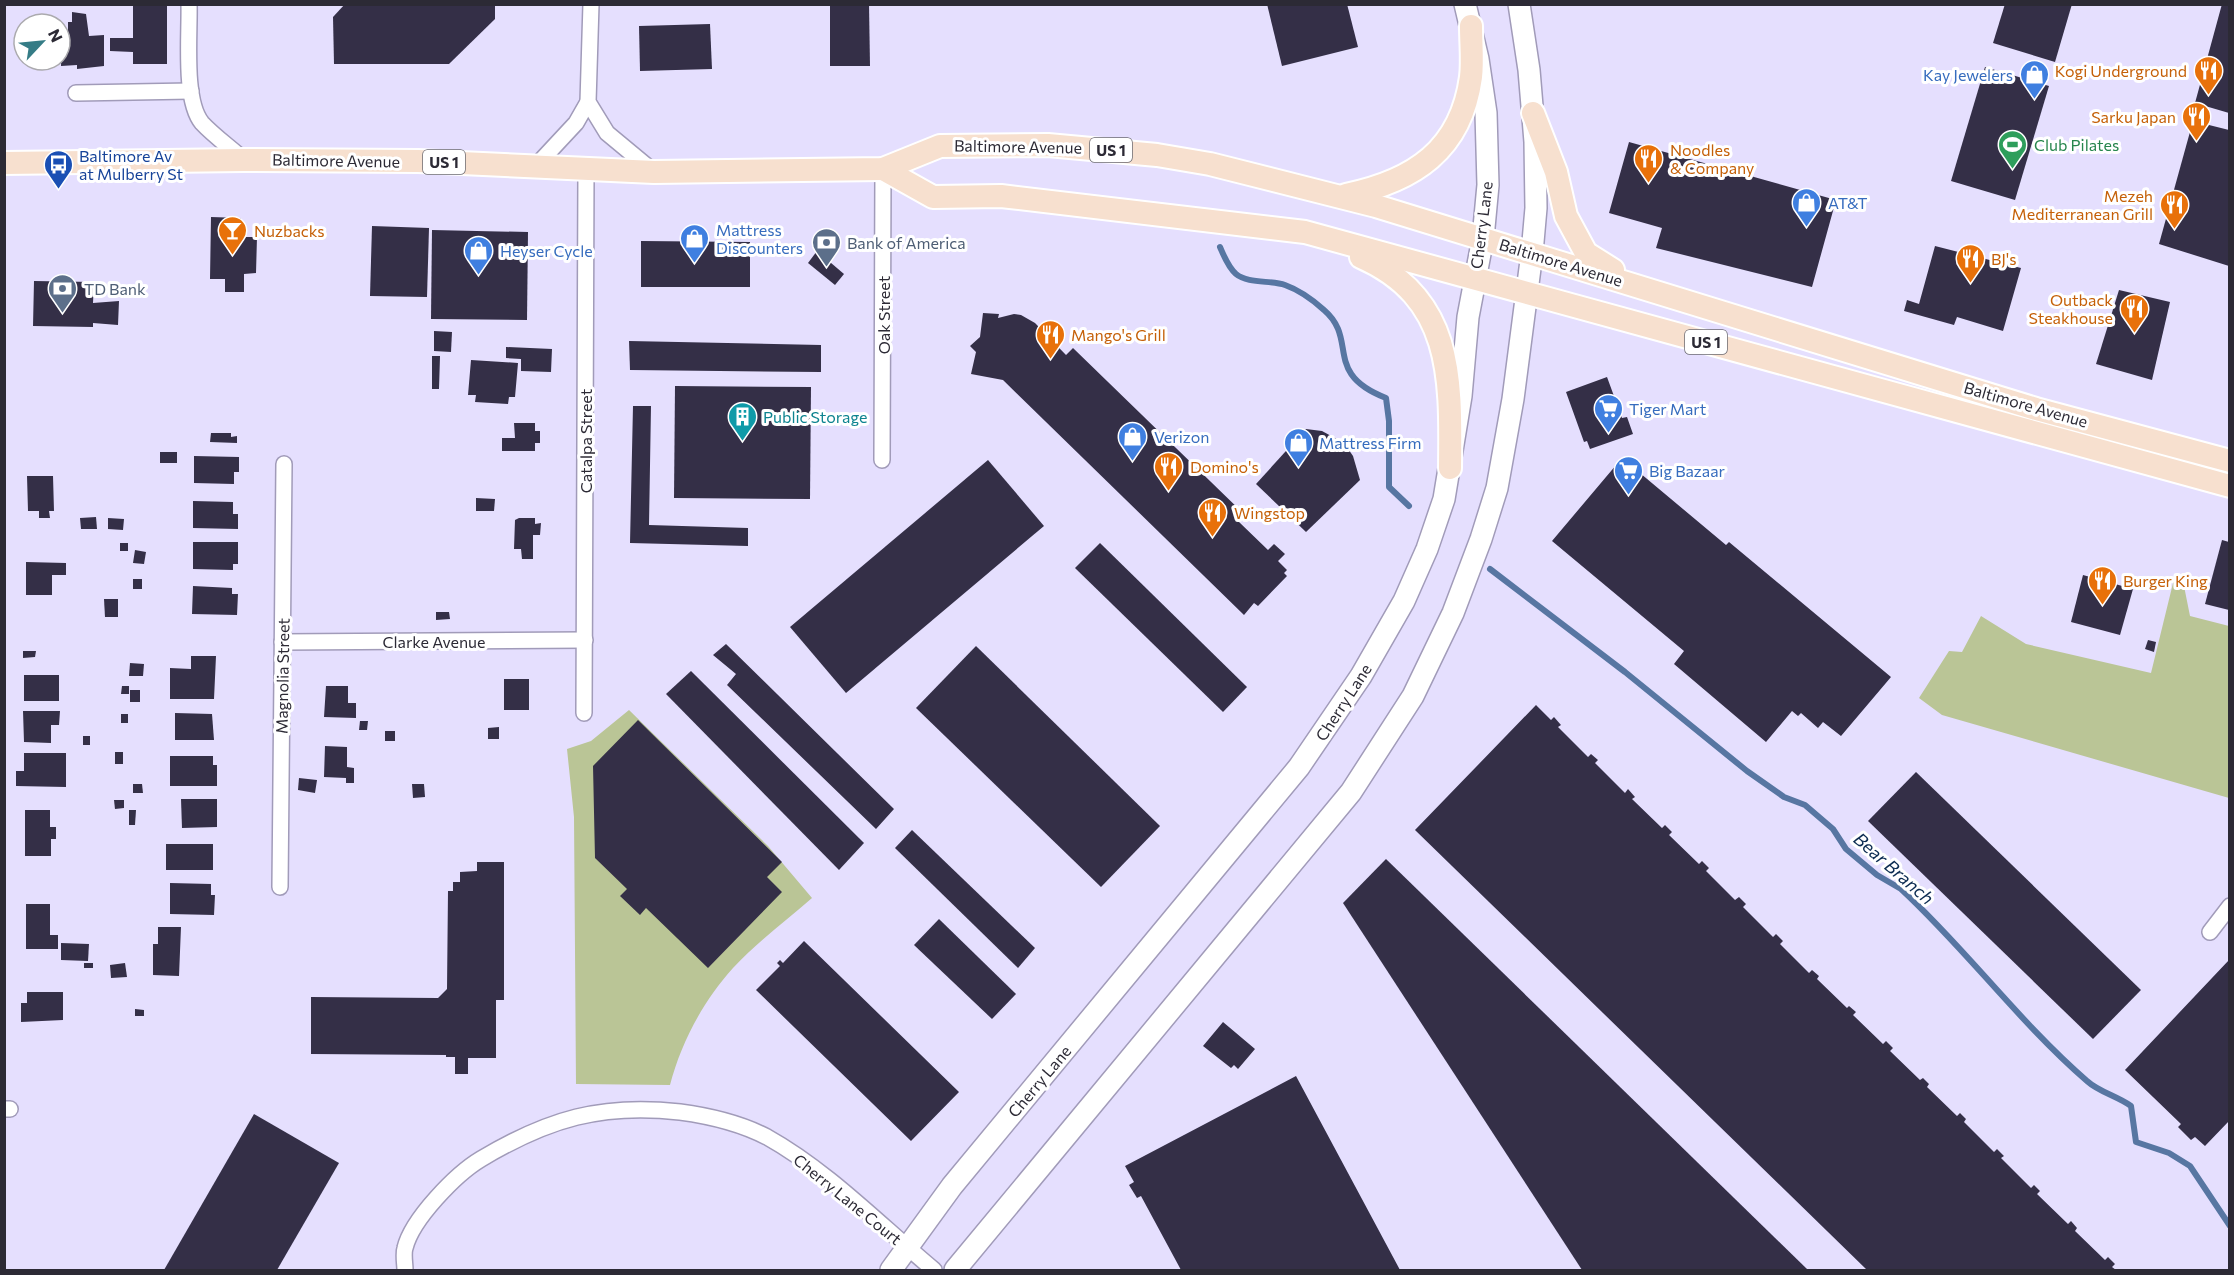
<svg xmlns="http://www.w3.org/2000/svg" width="2234" height="1275" font-family="Commissioner,sans-serif">
  <style>
    .green { fill: #bac596 }
    .lines { fill: none; stroke-linecap: round; stroke-linejoin: round }
    .stream { stroke: #5776a2; stroke-width: 6 }
    .building { fill: #342f47 }
    .street-casing { stroke: #a19bb9; stroke-width: 18 }
    .secondary-casing { stroke: #a19bb9; stroke-width: 24 }
    .primary-casing { stroke: #fff; stroke-width: 26 }
    .street { stroke: #fff; stroke-width: 15 }
    .secondary { stroke: #fff; stroke-width: 21 }
    .primary { stroke: #f7e0cf; stroke-width: 22 }
    .labels { text-anchor: middle; dominant-baseline: central; stroke-width: 6; stroke-linejoin: round; paint-order: stroke }
    .shield { fill: #fff; stroke: #6b6a72; stroke-width: 1.5 }
    .shield-label { font-size: 15px; font-weight: bold; fill: #2c2a35 }
    .food-label { font-size: 16px; fill: #c56008; stroke: #fff; text-anchor: start }
    .shop-label { font-size: 16px; fill: #366cbe; stroke: #fff; text-anchor: start }
    .leisure-label { font-size: 16px; fill: #27864d; stroke: #fff; text-anchor: start }
    .street-label { font-size: 16px; fill: #2c2a35; stroke: #fff }
    .transit-label { font-size: 16px; fill: #164399; stroke: #fff; text-anchor: start }
    .service-label { font-size: 16px; fill: #4e5e75; stroke: #fff; text-anchor: start }
    .culture-label { font-size: 16px; fill: #0d838f; stroke: #fff; text-anchor: start }
    .water-label { font-size: 18px; font-style: italic; fill: #0b2b51; stroke: #fff }
  </style>
  <rect width="100%" height="100%" fill="#e5dffe"/>
  <g class="green">
    <path d="M2175 575 2182 576 2190 616 2229 626V798L1942 715 1919 698 1949 651 1962 652 1981 616 2026 644 2151 673Z"/>
    <path d="M629 710 768 846 812 898C786 921 756 943 733 968 703 1001 681 1043 670 1085L576 1084 574 817 567 749 591 741Z"/>
  </g>
  <g class="lines">
    <g class="stream">
      <path d="M1220 247C1224 256 1228 267 1236 274 1248 284 1271 280 1285 285 1299 290 1313 300 1324 310 1359 340 1322 373 1386 398L1389 421V487L1409 506"/>
      <path d="M1490 569 1625 672 1747 771 1784 797 1805 805 1833 829 1846 849 1877 875 1901 889C1966 949 2019 1022 2087 1081 2099 1092 2117 1096 2131 1106L2136 1142 2169 1153 2190 1166 2230 1226"/>
    </g>
  </g>
  <g class="building">
    <path d="M345 4H495V19L449 64H334L333 17Z"/>
    <path d="M830 4H869L870 66H830Z"/>
    <path d="M1267 4H1347L1358 47 1282 66Z"/>
    <path d="M2005 4H2072L2055 62 1993 43Z"/>
    <path d="M2222 4H2229V113L2195 103Z"/>
    <path d="M133 6H167V64H133V52L110 51V38H133Z"/>
    <path d="M72 12 86 14 89 36 104 35V66L77 69V65L61 66 62 36H68V22H72Z"/>
    <path d="M710 24 712 69 640 71 639 26Z"/>
    <path d="M1985 67 2049 86 2015 200 1951 181Z"/>
    <path d="M2193 121 2229 130V266L2159 244Z"/>
    <path d="M1629 142 1836 200 1812 287 1656 248 1662 228 1609 213Z"/>
    <path d="M211 217 241 218V237H257L256 273 244 274V292H225V279H210Z"/>
    <path d="M372 226 429 228 427 297 370 296Z"/>
    <path d="M432 230 528 232 527 320 431 319Z"/>
    <path d="M641 241 750 242V287H641Z"/>
    <path d="M1935 246 2021 268 2003 331 1957 317 1954 325 1904 311 1907 300 1919 304Z"/>
    <path d="M817 251 844 274 835 285 808 263Z"/>
    <path d="M34 281 94 282 93 303 119 301 118 325 93 323V327L33 326Z"/>
    <path d="M2119 290 2170 302 2152 380 2096 364Z"/>
    <path d="M983 313 999 314 998 318 1014 314 1021 315 1035 323 1066 355 1073 348 1245 515 1239 522 1268 550 1274 544 1285 554 1278 561 1287 570 1284 573 1287 576 1258 606 1254 603 1244 615 1003 380 971 374 976 352 970 346 980 337Z"/>
    <path d="M434 331 452 332 451 352 434 351Z"/>
    <path d="M629 341 821 345V372L630 370Z"/>
    <path d="M506 347 552 349 551 372 521 371V359L506 358Z"/>
    <path d="M432 356H440L439 389H432Z"/>
    <path d="M471 360 518 363 515 397H509L508 404 475 402 476 395H468Z"/>
    <path d="M1607 377 1622 418 1627 417 1633 434 1590 449 1587 441 1584 442 1566 392Z"/>
    <path d="M675 386 811 387 810 499 674 498Z"/>
    <path d="M633 406H651L649 525 748 528V546L630 543Z"/>
    <path d="M514 423H535V431H540V443H535V451H502V438H515Z"/>
    <path d="M1306 429 1322 431 1344 443 1353 456 1360 480 1306 532 1256 484Z"/>
    <path d="M211 433H231V437L237 436V443L210 442Z"/>
    <rect x="160" y="452" width="17" height="11"/>
    <path d="M194 456 239 457V472H234V484L194 483Z"/>
    <path d="M1622 458 1726 545 1729 542 1891 677 1841 736 1823 722 1818 728 1801 713 1798 716 1792 711 1766 742 1674 664 1684 651 1552 541Z"/>
    <path d="M988 460 1044 526 846 693 790 627Z"/>
    <path d="M27 476H53L54 511H49L50 518H39V511H28Z"/>
    <path d="M476 498 495 499 494 511H476Z"/>
    <path d="M193 501 233 502V514H238V529L193 528Z"/>
    <path d="M96 517 97 529H81L80 518Z"/>
    <path d="M108 518 124 519 123 530 108 529Z"/>
    <path d="M519 518H535V524L541 523 540 535H533V559H522L521 549H514L515 520Z"/>
    <path d="M2222 540 2229 542V610L2205 604Z"/>
    <path d="M193 542H238V564H233V570L193 569Z"/>
    <rect x="120" y="543" width="8" height="8"/>
    <path d="M1100 543 1247 687 1223 712 1075 568Z"/>
    <path d="M135 550 146 552 144 564 133 563Z"/>
    <path d="M26 562 66 563V575H52V595H26Z"/>
    <path d="M2083 575 2133 589 2120 635 2071 622Z"/>
    <rect x="133" y="579" width="9" height="10"/>
    <path d="M193 586 232 588V594H238L237 615 192 614Z"/>
    <path d="M104 599H118V617H105Z"/>
    <path d="M436 612H449L450 619 436 620Z"/>
    <path d="M2148 640 2156 642 2154 652 2145 649Z"/>
    <path d="M726 644 894 809 876 829 727 685 736 674 713 655Z"/>
    <path d="M976 646 1160 826 1101 887 916 708Z"/>
    <path d="M23 651H36L35 657 23 658Z"/>
    <path d="M191 656H216L214 699H170V668L191 669Z"/>
    <path d="M130 663 144 664 143 676H129Z"/>
    <path d="M691 671 864 843 839 870 666 694Z"/>
    <rect x="24" y="675" width="35" height="26"/>
    <rect x="504" y="679" width="25" height="31"/>
    <path d="M122 686H129V694H121Z"/>
    <path d="M326 686H348V703H356V718L324 717Z"/>
    <rect x="130" y="690" width="10" height="12"/>
    <path d="M1536 705 1551 720 1554 717 1561 725 1558 727 1588 757 1591 754 1598 760 1595 763 1625 793 1628 789 1635 797 1632 799 1662 828 1665 825 1672 832 1669 835 1699 864 1702 861 1709 868 1706 871 1735 900 1739 897 1746 904 1743 907 1773 937 1776 934 1783 941 1780 944 1809 973 1812 970 1819 976 1817 979 1847 1008 1849 1006 1856 1012 1853 1015 1883 1044 1886 1041 1893 1048 1890 1051 1920 1080 1923 1078 1929 1084 1927 1087 1957 1116 1960 1113 1966 1119 1964 1122 1994 1152 1997 1149 2004 1156 2001 1158 2031 1188 2034 1185 2040 1191 2037 1194 2068 1224 2071 1221 2077 1228 2075 1231 2105 1260 2108 1257 2115 1264 2112 1267 2116 1270H1867L1415 830Z"/>
    <path d="M23 711H60L59 725H51V743L24 742Z"/>
    <path d="M175 713 212 714 214 740H175Z"/>
    <rect x="121" y="714" width="7" height="9"/>
    <path d="M638 720 782 862 767 877 782 892 708 968 646 908 640 915 620 896 627 889 595 858 593 766Z"/>
    <path d="M360 721H368L367 730H359Z"/>
    <path d="M499 727V739H488V728Z"/>
    <rect x="385" y="731" width="10" height="10"/>
    <rect x="83" y="736" width="7" height="9"/>
    <path d="M325 746 347 747V767L354 768V783H346V778L324 777Z"/>
    <rect x="115" y="752" width="8" height="12"/>
    <path d="M24 753H66V787L16 786V771H24Z"/>
    <path d="M170 756H213V765H217V786H170Z"/>
    <path d="M1916 772 2141 990 2093 1039 1868 821Z"/>
    <path d="M299 778 317 780 315 793 298 790Z"/>
    <path d="M133 784H142L143 793H133Z"/>
    <path d="M412 784H424L425 797 413 798Z"/>
    <path d="M181 799H217V827L182 828Z"/>
    <path d="M114 800H124V808L115 809Z"/>
    <path d="M25 810H50V827H56V839H51V856H25Z"/>
    <path d="M129 810H136L135 825H129Z"/>
    <path d="M912 830 1035 948 1018 968 895 848Z"/>
    <rect x="166" y="844" width="47" height="26"/>
    <path d="M1386 859 1808 1270H1582L1343 903Z"/>
    <path d="M477 862H504V1000H496V1058H468V1074H455V1057H446V1055L311 1054V997L438 998 447 989 448 891H453V882H460V872L477 871Z"/>
    <path d="M170 883 211 884V895H215L214 915 170 914Z"/>
    <path d="M26 904H50V935H58V949H26Z"/>
    <path d="M939 919 1016 994 992 1019 914 945Z"/>
    <path d="M158 927H181L179 976 153 975V944H158Z"/>
    <path d="M804 941 959 1092 911 1141 756 990 780 966 777 963 780 960 783 963Z"/>
    <path d="M61 943 89 944 88 961 61 960Z"/>
    <path d="M2229 960V1121L2205 1146 2195 1137 2191 1140 2178 1127 2181 1124 2125 1070Z"/>
    <rect x="84" y="963" width="9" height="5"/>
    <path d="M125 963 127 977 111 978 110 965Z"/>
    <path d="M27 992H63V1020L21 1022V1003H27Z"/>
    <path d="M135 1009 144 1010V1016H135Z"/>
    <path d="M1223 1022 1255 1049 1238 1069 1234 1065 1231 1068 1203 1046Z"/>
    <path d="M1296 1076 1400 1270H1181L1141 1196 1137 1198 1129 1185 1134 1182 1125 1166Z"/>
    <path d="M254 1114 339 1163 277 1270H164Z"/>
  </g>
  <g class="lines">
    <defs>
      <g id="street">
        <path d="M189 4C190 34 183 100 202 123 214 136 231 148 244 160"/>
        <path d="M591 4 588 102 607 133 654 172"/>
        <path d="M76 93 191 91"/>
        <path d="M535 167 576 123 588 102"/>
        <path d="M882 460 883 169"/>
        <path d="M282 642 585 640"/>
        <path d="M584 713 586 169"/>
        <path d="M280 887 284 464"/>
        <path d="M2210 932 2230 906"/>
        <path d="M4 1109H10"/>
        <path d="M405 1270C405 1264 403 1254 405 1248 412 1219 456 1174 481 1159 548 1119 602 1103 680 1112 710 1116 740 1123 767 1137 828 1171 881 1226 934 1270"/>
      </g>
      <g id="secondary">
        <path d="M891 1270 952 1186 1299 767 1361 676 1404 601 1427 549 1444 499 1461 396 1468 317 1483 238 1488 185 1486 113 1478 59 1465 4"/>
        <path d="M955 1270 1351 792 1413 696 1453 613 1481 539 1497 488 1513 399 1532 253 1536 208 1535 142 1529 70 1519 4"/>
      </g>
      <g id="primary">
        <path d="M1533 113 1556 172 1566 216 1586 253 1613 270"/>
        <path d="M4 163 244 160 418 161 654 172 883 169 940 146 1048 145 1157 155 1210 164 1376 206 2036 409 2230 461"/>
        <path d="M883 169 933 197 1001 196 1305 232 2230 486"/>
        <path d="M1346 195C1414 181 1461 150 1471 77 1473 61 1471 43 1471 26"/>
        <path d="M1361 257C1454 298 1451 380 1450 468"/>
      </g>
    </defs>
    <use href="#street" class="street-casing"/>
    <use href="#secondary" class="secondary-casing"/>
    <use href="#primary" class="primary-casing"/>
    <use href="#street" class="street"/>
    <use href="#secondary" class="secondary"/>
    <use href="#primary" class="primary"/>
  </g>
  <defs>
    <symbol id="restaurant-pin" viewBox="-11 -11 22 30"><path d="M0 17L-7.5 6A9.5 9.5 0 1 1 7.5 6Z" fill="#e8710a" stroke="#fff"/><path d="M-5-6h1v4h1v-4h1v4h1v-4h1v5L-1.5 .5V6h-2V.5L-5-1ZM5-6V6H3V1.5H1.5Q1.5-4 5-6Z" fill="#fff"/></symbol>
    <symbol id="shop-pin" viewBox="-11 -11 22 30"><path d="M0 17L-7.5 6A9.5 9.5 0 1 1 7.5 6Z" fill="#3f7fe0" stroke="#fff"/><path d="M-5-2.5h2.3a2.7 3.5 0 0 1 5.4 0H5L5.5 6h-11ZM-1.5-2.5h3a1.5 2.3 0 0 0-3 0Z" fill="#fff"/></symbol>
    <symbol id="stadium-pin" viewBox="-11 -11 22 30"><path d="M0 17L-7.5 6A9.5 9.5 0 1 1 7.5 6Z" fill="#2e9e5b" stroke="#fff"/><path d="M0-5a6.5 5 0 1 0 0 10a6.5 5 0 1 0 0-10ZM-3.5-1.8h7v3.6h-7Z" fill="#fff"/></symbol>
    <symbol id="bus-pin" viewBox="-11 -11 22 30"><path d="M0 17L-7.5 6A9.5 9.5 0 1 1 7.5 6Z" fill="#1a4fb4" stroke="#fff"/><path d="M-5-6H5V4H4V6H2V4H-2V6H-4V4H-5ZM-3.5-4V0h7V-4ZM-3.5 1.2v1.5H-2V1.2ZM2 1.2v1.5H3.5V1.2Z" fill="#fff"/></symbol>
    <symbol id="bar-pin" viewBox="-11 -11 22 30"><path d="M0 17L-7.5 6A9.5 9.5 0 1 1 7.5 6Z" fill="#e8710a" stroke="#fff"/><path d="M-6-5H6L.8 .8V4.5H3.5V6h-7V4.5H-.8V.8Z" fill="#fff"/></symbol>
    <symbol id="bank-pin" viewBox="-11 -11 22 30"><path d="M0 17L-7.5 6A9.5 9.5 0 1 1 7.5 6Z" fill="#5c6f8a" stroke="#fff"/><path d="M-6-4H6V4H-6ZM0-2.3a2.3 2.3 0 1 0 0 4.6a2.3 2.3 0 1 0 0-4.6Z" fill="#fff"/></symbol>
    <symbol id="supermarket-pin" viewBox="-11 -11 22 30"><path d="M0 17L-7.5 6A9.5 9.5 0 1 1 7.5 6Z" fill="#3f7fe0" stroke="#fff"/><path d="M-6-5.5h2.5l.6 2H6L4.5 2H-2.5L-4.4-4H-6ZM-1.5 3.2a1.3 1.3 0 1 0 .1 0ZM3 3.2a1.3 1.3 0 1 0 .1 0Z" fill="#fff"/></symbol>
    <symbol id="building-pin" viewBox="-11 -11 22 30"><path d="M0 17L-7.5 6A9.5 9.5 0 1 1 7.5 6Z" fill="#0f9aa8" stroke="#fff"/><path d="M-4-6H4V6H1V3H-1V6H-4ZM-2.5-4.3h1.7v1.8h-1.7ZM.8-4.3h1.7v1.8H.8ZM-2.5-1h1.7V.8h-1.7ZM.8-1h1.7V.8H.8Z" fill="#fff"/></symbol>
  </defs>
  <g fill-rule="evenodd">
    <use href="#restaurant-pin" x="2192" y="54" width="33" height="45"/>
    <use href="#shop-pin" x="2018" y="58" width="33" height="45"/>
    <use href="#restaurant-pin" x="2180" y="100" width="33" height="45"/>
    <use href="#stadium-pin" x="1996" y="128" width="33" height="45"/>
    <use href="#restaurant-pin" x="1632" y="142" width="33" height="45"/>
    <use href="#bus-pin" x="42" y="148" width="33" height="45"/>
    <use href="#shop-pin" x="1790" y="186" width="33" height="45"/>
    <use href="#restaurant-pin" x="2158" y="188" width="33" height="45"/>
    <use href="#bar-pin" x="216" y="214" width="33" height="45"/>
    <use href="#shop-pin" x="678" y="222" width="33" height="45"/>
    <use href="#bank-pin" x="810" y="226" width="33" height="45"/>
    <use href="#shop-pin" x="462" y="234" width="33" height="45"/>
    <use href="#restaurant-pin" x="1954" y="242" width="33" height="45"/>
    <use href="#bank-pin" x="46" y="272" width="33" height="45"/>
    <use href="#restaurant-pin" x="2118" y="292" width="33" height="45"/>
    <use href="#restaurant-pin" x="1034" y="318" width="33" height="45"/>
    <use href="#supermarket-pin" x="1592" y="392" width="33" height="45"/>
    <use href="#building-pin" x="726" y="400" width="33" height="45"/>
    <use href="#shop-pin" x="1116" y="420" width="33" height="45"/>
    <use href="#shop-pin" x="1282" y="426" width="33" height="45"/>
    <use href="#restaurant-pin" x="1152" y="450" width="33" height="45"/>
    <use href="#supermarket-pin" x="1612" y="454" width="33" height="45"/>
    <use href="#restaurant-pin" x="1196" y="496" width="33" height="45"/>
    <use href="#restaurant-pin" x="2086" y="564" width="33" height="45"/>
  </g>
  <g class="labels">
    <g class="shield">
      <rect x="1090" y="138" width="42" height="24" rx="4.5"/>
      <rect x="423" y="150" width="42" height="24" rx="4.5"/>
      <rect x="1685" y="330" width="42" height="24" rx="4.5"/>
    </g>
    <g class="shield-label">
      <text x="1111" y="150">US 1</text>
      <text x="444" y="162">US 1</text>
      <text x="1706" y="342">US 1</text>
    </g>
    <g class="food-label">
      <text x="2187" y="70" text-anchor="end">Kogi Underground</text>
      <text x="2176" y="116" text-anchor="end">Sarku Japan</text>
      <text x="1670" y="149">Noodles<tspan x="1670" dy="18">&amp; Company</tspan></text>
      <text x="2153" y="195" text-anchor="end">Mezeh<tspan x="2153" dy="18">Mediterranean Grill</tspan></text>
      <text x="254" y="230">Nuzbacks</text>
      <text x="1991" y="258">BJ's</text>
      <text x="2113" y="299" text-anchor="end">Outback<tspan x="2113" dy="18">Steakhouse</tspan></text>
      <text x="1071" y="334">Mango's Grill</text>
      <text x="1190" y="466">Domino's</text>
      <text x="1234" y="512">Wingstop</text>
      <text x="2123" y="580">Burger King</text>
    </g>
    <g class="shop-label">
      <text x="2013" y="74" text-anchor="end">Kay Jewelers</text>
      <text x="1828" y="202">AT&amp;T</text>
      <text x="716" y="229">Mattress<tspan x="716" dy="18">Discounters</tspan></text>
      <text x="500" y="250">Heyser Cycle</text>
      <text x="1629" y="408">Tiger Mart</text>
      <text x="1154" y="436">Verizon</text>
      <text x="1319" y="442">Mattress Firm</text>
      <text x="1649" y="470">Big Bazaar</text>
    </g>
    <g class="leisure-label">
      <text x="2034" y="144">Club Pilates</text>
    </g>
    <g class="street-label">
      <text transform="translate(1018 146) rotate(1)">Baltimore Avenue</text>
      <text transform="translate(336 160) rotate(1)">Baltimore Avenue</text>
      <text transform="translate(1481 225) rotate(-83)">Cherry Lane</text>
      <text transform="translate(1561 262) rotate(17)">Baltimore Avenue</text>
      <text transform="translate(883 315) rotate(-90)">Oak Street</text>
      <text transform="translate(2026 404) rotate(16)">Baltimore Avenue</text>
      <text transform="translate(585 441) rotate(-90)">Catalpa Street</text>
      <text x="434" y="641">Clarke Avenue</text>
      <text transform="translate(282 676) rotate(-89)">Magnolia Street</text>
      <text transform="translate(1343 702) rotate(-57)">Cherry Lane</text>
      <text transform="translate(1039 1081) rotate(-50)">Cherry Lane</text>
      <text transform="translate(848 1199) rotate(39)">Cherry Lane Court</text>
    </g>
    <g class="transit-label">
      <text x="79" y="155">Baltimore Av<tspan x="79" dy="18">at Mulberry St</tspan></text>
    </g>
    <g class="service-label">
      <text x="847" y="242">Bank of America</text>
      <text x="84" y="288">TD Bank</text>
    </g>
    <g class="culture-label">
      <text x="763" y="416">Public Storage</text>
    </g>
    <g class="water-label">
      <text transform="translate(1894 868) rotate(41)">Bear Branch</text>
    </g>
  </g>
  <rect width="2234" height="1275" fill="none" stroke="#2c2a35" stroke-width="12"/>
  <g transform="translate(42 42) rotate(64)"><circle r="28" fill="#ffffff" stroke="#abaaae" stroke-width="1.5"/>
  <path d="M0-4.5L10 22L0 15L-10 22Z" fill="#357c86"/>
  <text y="-9" font-size="16" font-weight="bold" text-anchor="middle" fill="#2c2a35">N</text>
  </g>
</svg>
